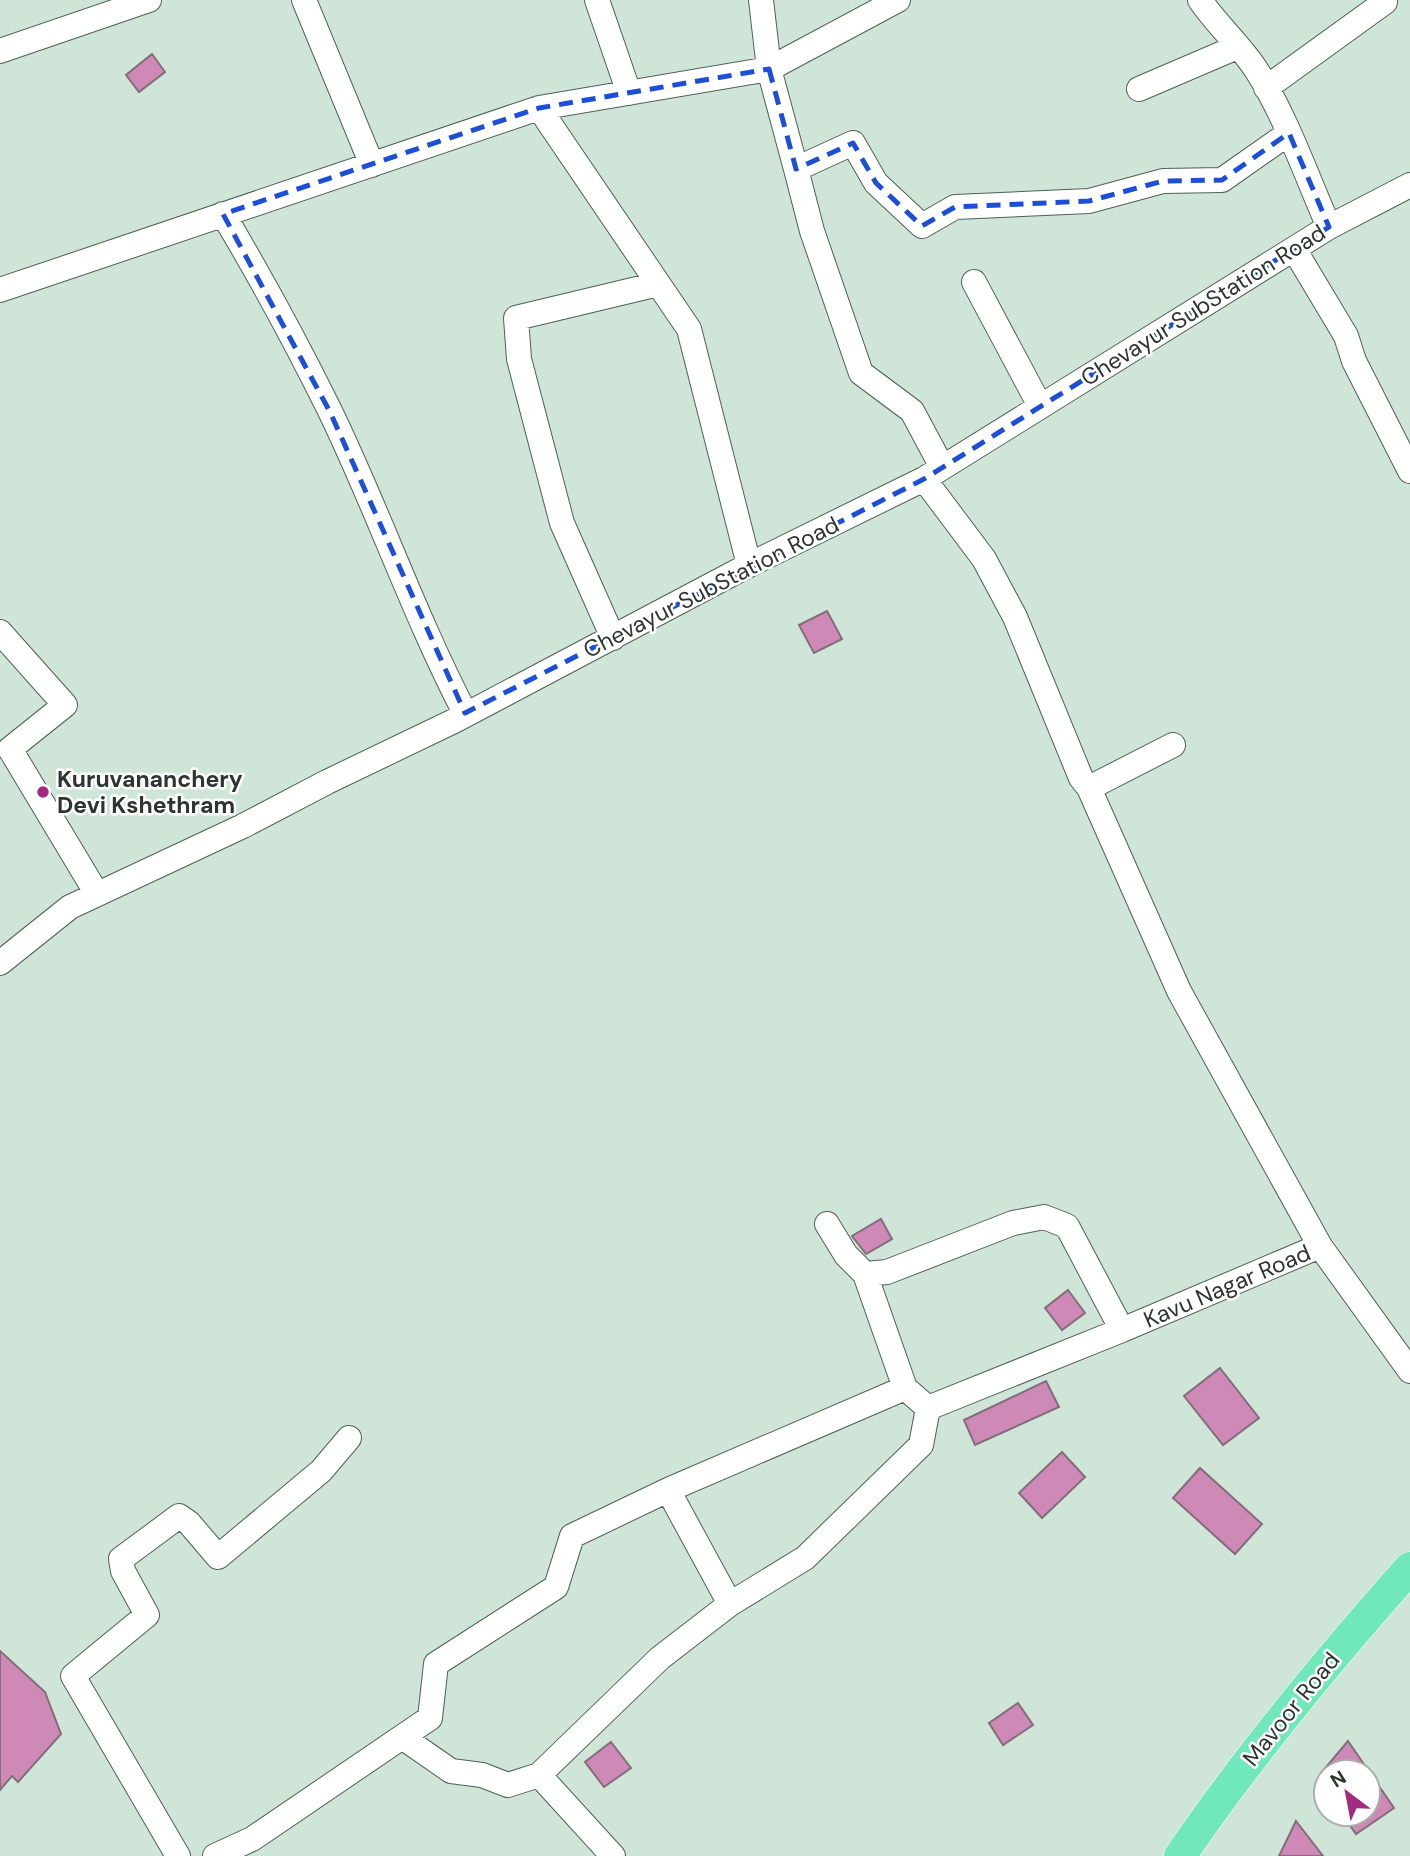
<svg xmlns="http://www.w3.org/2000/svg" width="1410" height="1856" viewBox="0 0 1410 1856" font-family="'DM Sans',sans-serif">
<rect width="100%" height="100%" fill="#cee5d7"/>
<path fill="#cf89b7" stroke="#826e7a" stroke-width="2" d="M152 54 165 72 139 92 126 75Z
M827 611 842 639 814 653 799 625Z
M881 1219 892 1239 866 1254 852 1236Z
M1068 1290 1085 1313 1062 1330 1045 1308Z
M1220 1368 1259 1418 1223 1445 1184 1396Z
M1046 1381 1059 1407 975 1445 964 1420Z
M1062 1452 1085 1477 1042 1518 1019 1493Z
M1200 1468 1262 1524 1235 1554 1173 1498Z
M0 1651 45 1692 61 1734 18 1782 12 1776 0 1790Z
M1018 1703 1033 1725 1003 1745 989 1723Z
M1348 1741 1394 1808 1356 1834 1342 1814H1368V1772H1322Z
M611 1742 631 1768 604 1787 585 1762Z
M1296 1821 1323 1856H1279Z"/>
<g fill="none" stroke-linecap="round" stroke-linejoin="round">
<defs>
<path id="minor" d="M304 0 372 165
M597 0 629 93
M761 0 769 69 796 169 812 231 861 373 912 411 942 467
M1200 0C1217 25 1241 46 1257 71 1287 119 1306 175 1329 227
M0 51 149 0
M1266 88 1385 2
M1139 89 1237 47
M539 108 689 329 749 565
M796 169 853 143 876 183 922 226 955 207 1089 201 1163 181 1222 180 1289 133
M223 214C261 278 297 344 330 411 378 510 414 615 465 713
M1294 249 1346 336 1354 361 1410 471
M974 282 1040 406
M0 290 539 108 769 69 898 0
M924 479 984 559 1015 617 1081 778 1089 788 1179 991 1320 1246
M0 632 65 705 10 749 97 894
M613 638 562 523 519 359 516 318 658 284
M1089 788 1173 745
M0 963 70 907 243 826 327 782 456 720 749 565 924 479 1329 227 1410 185
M827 1224 846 1255 865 1274 887 1272 1013 1223 1044 1217 1067 1226 1122 1330 1320 1246 1410 1371
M865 1274 905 1388 928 1408 1122 1330
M730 1604 805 1558 921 1445 928 1408
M402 1737 451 1771 482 1775 508 1785 539 1775 660 1658 730 1604 668 1490
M539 1775 613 1856
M178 1856 73 1676 147 1615 123 1571 121 1559 179 1516 189 1523 218 1557 321 1471 349 1438
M215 1856 252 1839 430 1718 436 1664 556 1587 572 1536 668 1490 905 1388"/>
<path id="major" d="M1180 1856C1250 1754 1328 1660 1410 1568"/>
</defs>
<use href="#minor" stroke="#4d6155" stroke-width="26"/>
<use href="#major" stroke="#fff" stroke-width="33"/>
<use href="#minor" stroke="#fff" stroke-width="24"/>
<use href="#major" stroke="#71e8bc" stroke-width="32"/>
</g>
<path fill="none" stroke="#1d4ed8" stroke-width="5" stroke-dasharray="14 9" stroke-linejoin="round" d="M769 69 796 169 853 143 876 183 922 226 955 207 1089 201 1163 181 1222 180 1289 133 1329 227 924 479 465 713 330 412 223 214 539 108Z"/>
<circle fill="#a12a82" stroke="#fff" stroke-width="2.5" cx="43" cy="792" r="7"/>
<g text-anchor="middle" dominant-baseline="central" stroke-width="5" stroke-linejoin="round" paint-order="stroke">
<g font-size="23" fill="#2c3530" stroke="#fff">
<text transform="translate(1203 305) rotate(-32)">Chevayur SubStation Road</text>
<text transform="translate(711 587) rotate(-27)">Chevayur SubStation Road</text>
<text transform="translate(1227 1286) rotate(-23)">Kavu Nagar Road</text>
<text transform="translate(1291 1709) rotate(-51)">Mavoor Road</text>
</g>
<g font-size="23" font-weight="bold" fill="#2c3530" stroke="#fff" text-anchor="start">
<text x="57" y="779">Kuruvananchery<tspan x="57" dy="26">Devi Kshethram</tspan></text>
</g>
</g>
<g transform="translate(1347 1793) rotate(328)"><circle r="33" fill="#ffffff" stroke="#abaeac" stroke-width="2"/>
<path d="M0-5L12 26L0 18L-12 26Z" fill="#a12a82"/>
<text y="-10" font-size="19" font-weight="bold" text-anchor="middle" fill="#2c3530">N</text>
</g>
</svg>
